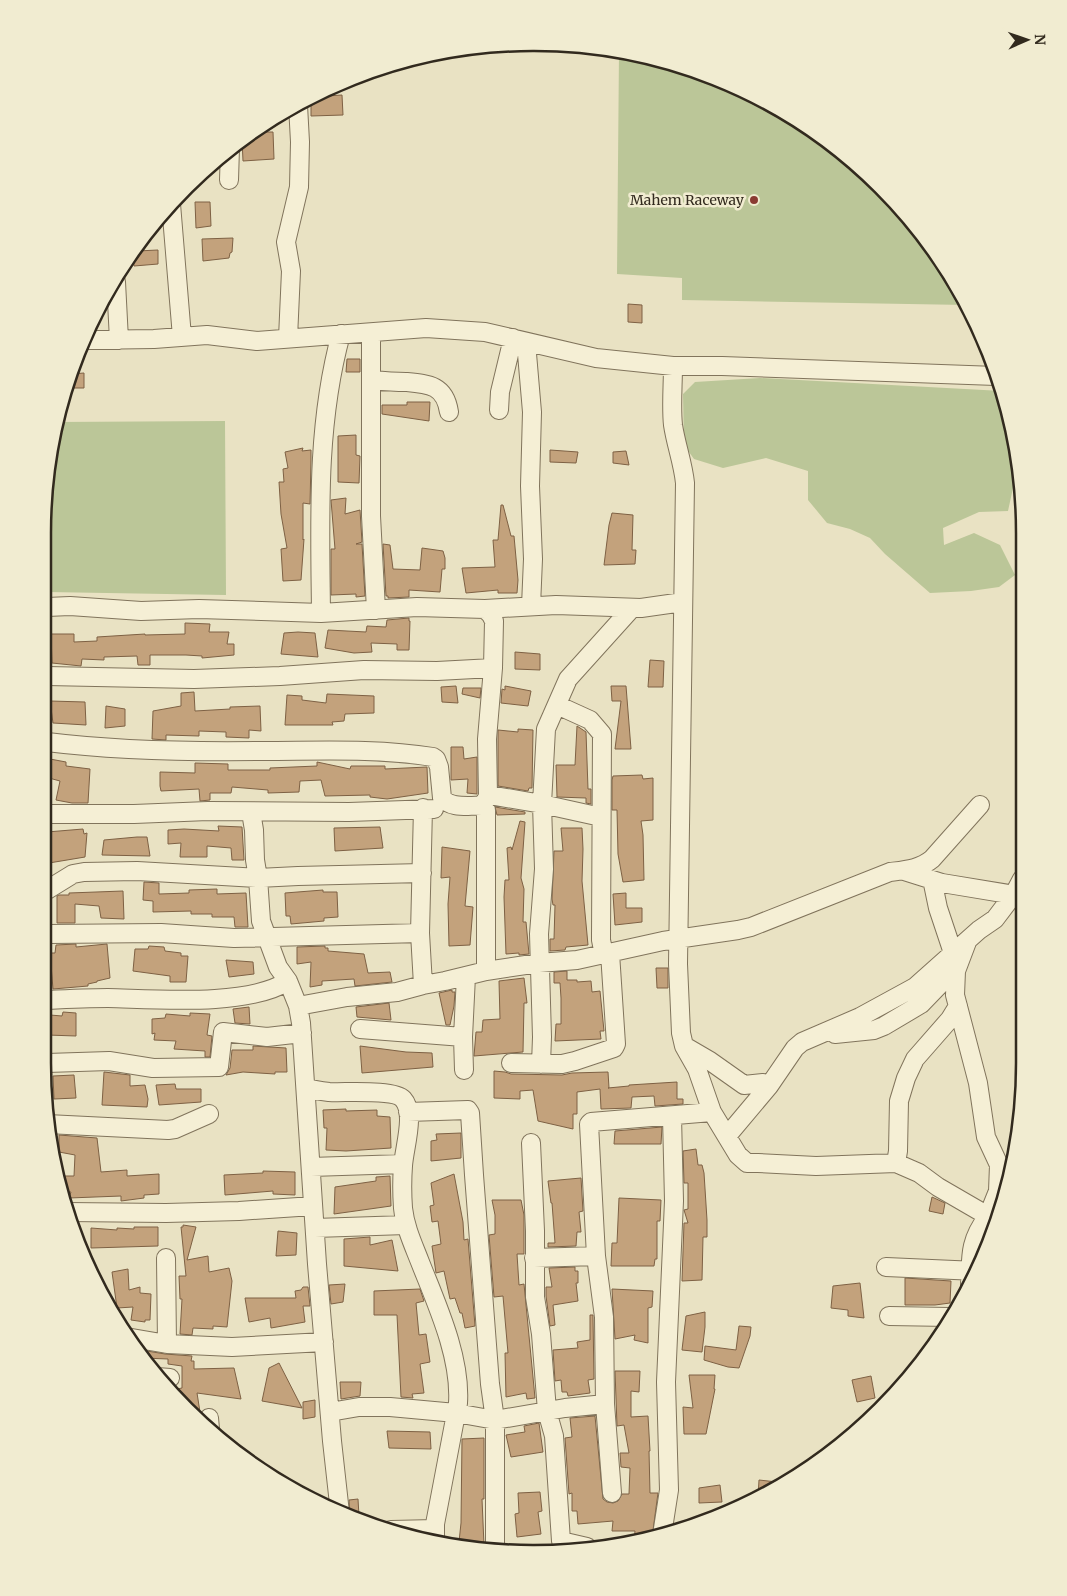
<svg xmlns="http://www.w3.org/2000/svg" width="1067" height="1596" viewBox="0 0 1067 1596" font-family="Merriweather,serif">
<rect width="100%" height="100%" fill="#e9e2c3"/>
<path fill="#bbc698" d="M619 52 692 69 779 108 857 165 923 235 967 305 682 300V278L617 274Z
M760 378 1002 391 1008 407 1021 488H1013L1008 511 979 512 943 528 944 545 974 533 1000 545 1015 575 999 587 971 591 930 593 885 554 870 538 850 529 827 523 808 500V471L766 458 723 468 694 459 684 445 683 394 695 382Z
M225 421 226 595 47 592V469L56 422Z"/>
<path fill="#c3a27c" stroke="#7e6144" d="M342 95 343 115 311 116V97Z
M253 132H273L274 159 243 161 242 139Z
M195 202H210L211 226 196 228Z
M233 238 232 252 230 253 229 258 203 261 202 239Z
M158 250V264L134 266 133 256 137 251Z
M628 304 642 305V323L628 322Z
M347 359H360V372H346Z
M84 373V388H69L71 374Z
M407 402H430L429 421 382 414V405H407Z
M356 435V455L360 456 359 483 338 482V436Z
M303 448 302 451 311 450V461L310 504 303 503V540L304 539 301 580 283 581 281 549 287 548 281 514 279 482H284L283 469 288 468 285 452Z
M550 450 578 452 576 463 550 462Z
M626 451 629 465 613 463V452Z
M346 498 345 514 360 510 362 542 356 544H362L365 596 356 597V594L331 595V549H335L331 500Z
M501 505H503L511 536H514L518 580 517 593H498V590L466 593 462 568 495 567 493 540H498Z
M612 513 633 515 632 550H636L635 564 604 565 609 525Z
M383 544 390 545 393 569 420 570 422 548 443 551 445 558V569H442L440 592 409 590V597L388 598V596H386Z
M409 618V621H410L409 650H397V644L371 643 372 652 354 653 325 648 328 630 366 632 367 626 386 627 387 620Z
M185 623 210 624 209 632H229L227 644H234V655L202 658V656L186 655H150V665H138L137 656 104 657V660L82 659 81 666 52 663 51 634H74V642L97 641V637L145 634V635L185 634Z
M298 632 315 633 318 657 281 654 284 633Z
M515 652 540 654V670L515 669Z
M650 660 664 661 663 687H648Z
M456 686 458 703 442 702 441 687Z
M505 686 531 691 528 706 501 703 502 689 505 690Z
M611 686H626L631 749H615L621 701H612Z
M463 688H481L480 698 462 694Z
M194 692 195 711 230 709V707L260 706 261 731 249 730V738L226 737V732L199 731V736L166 735V740L152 739 153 711 181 706V693Z
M327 694 374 696V713L345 714 344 721 332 722 333 725H285L287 695 302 696V700L326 703Z
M50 701 85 702 86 725 53 723Z
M106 706 125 709V726L105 728Z
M577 726 586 732 588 789H591V804L586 803V798L557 797 556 765H575Z
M518 729 533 730 532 788H529L528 791 498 786V730L518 732Z
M451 747H463L464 759 477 757V794L467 793 468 779 451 780Z
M50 759 66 762V766L90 769 88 803H72L56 800 60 781 49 778Z
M317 762 350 769 351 766H385V769L427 767 428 793 387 799 370 797V795L325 796 321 780 300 781 299 792 268 793V790L232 787 231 793H210V800L200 801 199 789 161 791 160 786V772L195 773V763L228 764V770H270V768L317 766Z
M642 775 643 779 653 778V820L641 821 643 835 644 880 623 882 618 854 617 810H612V780L613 776Z
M495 807 525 812V814L497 815Z
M520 821 525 822 521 878 524 889 523 922H526L529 954 519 955V953L506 954 504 897 505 880H509L507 848 511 847 512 850Z
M218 826 242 827 244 860H232L231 848 207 846V857H180L181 843 168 844V830L184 829 219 831Z
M380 827 383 848 335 851 334 828Z
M561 828H582L583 849 582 881 588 945 566 947 565 950 550 951V939H554L555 905H553L552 899 554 851H563Z
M83 829 84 834 87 833 85 857 49 863 47 832Z
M137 837H147L150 856 102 855 104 840Z
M442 847 470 851 465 906 473 907 470 945 449 946 448 904 450 877 441 878Z
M144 882 159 883V894L189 893V890L217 889V894L246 893 248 927H235L234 917H212V914H191V911L153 912V901L143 900Z
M323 890V892H337L338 917 324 918V921L291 924 290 916H286L285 893Z
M123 891 124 919 101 918 99 906 75 904V923H57V896L59 895H69V893Z
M626 893V908H642V922L615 925 613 894Z
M76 944V947L107 944 110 978 97 981V982L88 984V986L53 989 50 953H55L56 945Z
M149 946 164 947 165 951 181 953V956H188L186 982H170V976L133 971 135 949H148Z
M325 946V948H328V951L364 954 368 973 390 972 392 982 355 986 354 979 322 981V985L310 987 311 962 297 964V947Z
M226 960 253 962 254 974 229 977Z
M656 968H668V988H657Z
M567 971V980H577V982L591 981 592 992 600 991 604 1031H600L601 1039 555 1041 556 1024H561V998L560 983H554V972Z
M524 978 527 1003H524L523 1052 474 1056 476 1032H482L483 1020 500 1019 499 981Z
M452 990V992H455L454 1006 450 1025H446L439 993Z
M389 1003 391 1020 357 1017 356 1007Z
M249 1007 250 1024 235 1023 233 1009Z
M63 1012 76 1013V1036L47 1035 50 1015 62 1016Z
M190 1013 210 1014 207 1035 212 1036 210 1057H205V1051L174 1049 176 1041 154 1040 155 1033 152 1034V1019L165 1018 166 1014 190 1016Z
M253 1046 286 1048 287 1072H275V1074L243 1072 226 1075 230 1068 232 1050H253Z
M360 1046 406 1052 432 1053 433 1067 362 1073Z
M494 1071 505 1072 511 1074 562 1075 572 1073 608 1072 609 1088H608L629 1086V1085L677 1082V1099H683V1104L655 1106 654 1096 632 1097 631 1108 601 1109 600 1089 577 1092V1114H573V1129L538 1121 533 1090 520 1091V1099L494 1098Z
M104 1072 130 1075V1086L145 1085 148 1099 147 1107 102 1105Z
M74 1075 76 1098 54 1099 53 1076Z
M175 1084 176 1089H201V1102L159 1105 156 1085Z
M346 1109V1111L377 1110V1116L390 1117 391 1148 346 1151 326 1150 327 1128H324L323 1110Z
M662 1127 661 1144H614L615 1131Z
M461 1133V1158L431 1161V1141L437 1140 436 1134Z
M59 1135 97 1138 101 1172 127 1170V1176L159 1174V1194L144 1195V1198L121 1201V1196L69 1198 71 1192H62L58 1176H74L75 1155 59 1152Z
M696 1149 698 1165H702L704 1173 707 1220V1237H703L702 1280 682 1281 684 1223H688L684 1210 688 1209V1183H684L683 1151Z
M263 1171 295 1172V1195L273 1194V1191L225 1195 224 1175 263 1173Z
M454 1174 463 1222 464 1240 468 1239 475 1326 465 1328 462 1313H460L455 1298 450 1299 444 1271 436 1273 432 1246 441 1244 438 1221 432 1222 430 1206 434 1205 431 1183Z
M390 1176 391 1206 334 1214 335 1187 376 1181V1177Z
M581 1178 583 1211 579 1212 581 1232H577L576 1246 548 1247V1243H555L552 1203H551L548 1181Z
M932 1197 945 1203 943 1214 929 1211Z
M619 1198 661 1200 660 1221H657V1259H655L654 1266H611L612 1243H617Z
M492 1200H521L524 1215V1254H517L519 1285 524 1284 535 1398 527 1399 526 1393 506 1397 505 1353H508L503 1296 494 1297 489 1235 495 1234V1215Z
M183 1225 196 1227 187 1260 208 1256 209 1272 229 1268 232 1281 227 1327 213 1326V1329L193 1328 192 1335 180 1334 182 1299H180L179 1276H186L181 1227H183Z
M134 1227H158V1246L91 1248V1228L117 1230V1228L134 1229Z
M278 1231 297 1233 296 1255 276 1256Z
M370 1237V1245L392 1240 398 1271 344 1266V1239Z
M575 1267V1271H578V1283H576L578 1301 553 1305 555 1325 550 1326 546 1296V1287H552L549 1268Z
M128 1269 129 1290 140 1287V1293L151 1294 150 1320H145V1322L131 1320 133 1307 117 1308 112 1272Z
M905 1278 951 1281 950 1303 935 1305H905Z
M860 1283 864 1318 848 1316V1310L831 1308 833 1286Z
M345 1284 343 1302 331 1304 329 1285Z
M303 1287H308L310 1306H303L305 1322 271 1328 270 1318 249 1322 245 1298H296L295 1291 301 1290Z
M420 1289 424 1301 416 1303 419 1335 426 1334 430 1362 420 1364 424 1393 412 1394 413 1398 401 1397 397 1315H374V1291Z
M612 1289 653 1291 652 1307 648 1308V1343L634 1340 635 1335 615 1339Z
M705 1312V1327L702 1352 682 1350 686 1316Z
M590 1315H593V1318L594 1379 588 1380 590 1393 568 1396 567 1392H562L561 1380 555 1381 553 1350 578 1348 577 1342 590 1340Z
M739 1326 751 1327 750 1336 739 1368 728 1367 704 1360 705 1346 736 1350Z
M141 1350 165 1354 192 1356 191 1361H194V1369L234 1368 241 1399 197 1393 200 1412 198 1418 177 1398V1389L182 1388V1366L168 1364V1359L143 1358 141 1356Z
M279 1363 302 1408 262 1401 269 1368Z
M615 1371H640L639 1392 631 1391V1417L648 1416 650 1451H649L650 1493H658L652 1538 634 1543 635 1531H612L613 1521 578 1524 577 1511H572V1493L569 1494 565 1438 572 1437 570 1418 595 1416 603 1499 607 1502 613 1503 618 1501 622 1494H629L630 1468 621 1467 620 1453H629L624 1425 617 1426Z
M689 1375H715L714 1389H715L706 1434H684L683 1407 693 1408Z
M871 1376 875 1398 857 1402 852 1380Z
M340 1382H361L360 1396 341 1399Z
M315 1400V1417L303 1419V1402Z
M539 1423 543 1452 511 1457 506 1435 525 1432 524 1426Z
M387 1431 430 1432 431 1449 389 1448Z
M484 1438V1499H482L484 1545 459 1542 461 1523 462 1439Z
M759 1480 786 1483 758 1497Z
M720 1485 722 1502 699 1503V1488Z
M540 1492 542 1511 538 1512 541 1534 517 1537 515 1514 519 1513 518 1493Z
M358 1499 359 1516H350L349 1500Z"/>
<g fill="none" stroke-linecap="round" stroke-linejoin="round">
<defs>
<path id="street" d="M229 180 230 148
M171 204 182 337
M116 282 119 340
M371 333V516L376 610
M288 338 291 271 286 242 299 187 300 142 298 105
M84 340 154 339 207 335 257 341 426 328 485 332 596 358 673 366H722L996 376
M526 342 532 412 530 486 533 559 531 606
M673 366C673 385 671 406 673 425 676 445 683 463 685 483L678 964 681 1033 684 1046 697 1069 712 1112 738 1155 747 1163H758L816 1166 896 1163 919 1173 938 1187 988 1216 998 1191 999 1165 1008 1179
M371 380C382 381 394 382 406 382 429 384 445 385 449 412
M499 410 500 392 513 338
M47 607 70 606 141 611 199 609 321 613 417 607 485 609 556 605 641 608 683 602
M485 609 491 615 494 621 493 668 487 739 488 796
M321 613C320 520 316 425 341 334
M47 676 194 679 280 676 364 670 437 671 493 668
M557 705 590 720 602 734 601 940 604 955
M47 742C119 751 190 752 263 751 319 751 377 748 433 757L436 759 439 767 442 798C451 809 469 805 482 806L486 810V971
M482 806 489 795 542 804 601 817
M251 812 254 830 255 860 258 878 261 921 278 967 288 981 298 1006 301 1023 317 1264 332 1441 340 1513
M47 814H134L208 811 349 812 434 809
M904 871 942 883 1021 896
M934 881 933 884 938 908 953 953
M47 890 73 874 84 872 137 871 258 878 298 876 422 873
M420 933 423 985
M47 934 161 933 234 938 420 933 423 808
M967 942 956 971 955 995 978 1083 986 1137 999 1165
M47 1000C67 999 87 998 108 998 155 999 248 1007 288 981
M298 1006 347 997 397 992 423 985 445 981 486 971 539 963 577 960 663 941 738 930 751 927 890 872C906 870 920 869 932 859L980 805
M360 1029 463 1037 466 976
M835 1034 874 1030 884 1026 921 1004 949 975 956 971
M463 1037 464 1070
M686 1047 710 1061 744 1085 763 1083 769 1086
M47 1063 109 1061 153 1068 219 1067 223 1032 267 1037 302 1033
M511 1063 562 1064 575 1061 614 1048 616 1044 610 953
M541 1064 542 1037 539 934 544 869 542 804 546 729 568 679 632 608
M306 1088C314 1090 321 1091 329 1092 343 1093 394 1089 403 1099 416 1113 404 1148 403 1166 402 1179 402 1194 403 1208 405 1227 413 1244 420 1262 437 1305 461 1357 458 1403L435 1524V1543
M408 1112 468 1110 470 1113 474 1175 490 1384 495 1420V1552
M47 1124 168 1130 175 1129 209 1114
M727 1136 769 1086 795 1048 802 1042 860 1017 915 987 979 930 995 919 1014 894 1022 879
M531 1143 535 1231V1297L541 1334 547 1411 554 1436 561 1541 587 1547
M896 1163 898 1151 899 1101 906 1078 915 1059 950 1019 958 1006
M311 1167 403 1164
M67 1212 166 1213 239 1211 313 1206
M315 1228 406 1225
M166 1258 167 1344
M534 1258 596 1256
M886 1267 977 1271
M970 1286C971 1256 969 1241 988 1216
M889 1316 949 1317
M126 1337 167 1344 232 1347 324 1342
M157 1377 170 1378
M330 1412 359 1407H390L456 1413 495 1420 565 1408 605 1404
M209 1418 210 1429
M612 1493 605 1404 604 1317 596 1256 589 1124 591 1122 712 1112
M391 1530 435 1529
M662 1535 669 1490 666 1382 674 1201 672 1116"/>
</defs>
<use href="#street" stroke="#81745c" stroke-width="20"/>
<use href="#street" stroke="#f5efd5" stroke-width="18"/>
</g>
<circle fill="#8a3b32" stroke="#f1ecd1" stroke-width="2" cx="754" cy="200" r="5"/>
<g text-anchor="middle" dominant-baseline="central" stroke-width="5" stroke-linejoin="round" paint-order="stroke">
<g font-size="14" fill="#322a1e" stroke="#f1ecd1" text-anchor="end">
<text x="744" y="200">Mahem Raceway</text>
</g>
</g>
<path d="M0 0H1067V1596H0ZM533 51H534A482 482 0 0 1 1016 533V1063A482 482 0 0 1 534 1545H533A482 482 0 0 1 51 1063V533A482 482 0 0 1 533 51Z" fill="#f1ecd1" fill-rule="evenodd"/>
<path fill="none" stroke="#322a1e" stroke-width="2.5" d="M533 51H534A482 482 0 0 1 1016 533V1063A482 482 0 0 1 534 1545H533A482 482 0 0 1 51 1063V533A482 482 0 0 1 533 51Z"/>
<g transform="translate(1027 40) rotate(88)" stroke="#f1ecd1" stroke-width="4" paint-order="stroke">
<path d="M0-4L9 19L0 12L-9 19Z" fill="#322a1e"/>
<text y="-8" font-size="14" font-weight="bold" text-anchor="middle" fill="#322a1e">N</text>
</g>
</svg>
